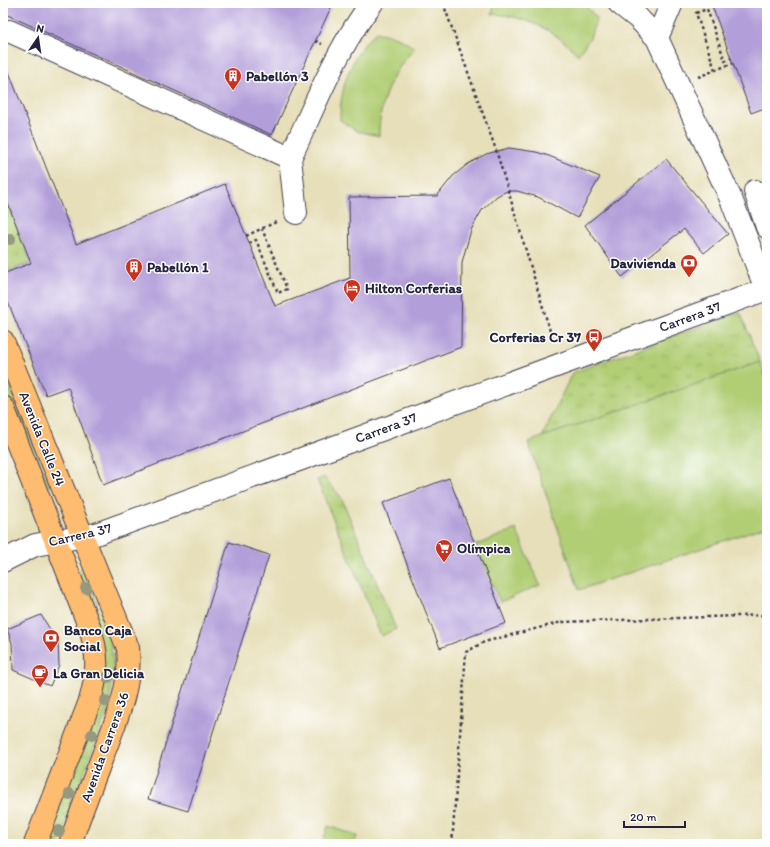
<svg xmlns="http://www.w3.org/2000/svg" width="770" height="847" viewBox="0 0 770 847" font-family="Itim,sans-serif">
<defs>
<pattern id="grass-tufts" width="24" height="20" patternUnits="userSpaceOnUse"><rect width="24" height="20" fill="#b1ce74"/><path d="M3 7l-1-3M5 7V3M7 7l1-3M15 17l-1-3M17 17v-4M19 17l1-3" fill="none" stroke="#98b165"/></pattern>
</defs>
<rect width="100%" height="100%" fill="#fff"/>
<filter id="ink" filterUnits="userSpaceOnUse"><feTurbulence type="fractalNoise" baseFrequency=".025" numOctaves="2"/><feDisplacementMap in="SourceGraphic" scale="8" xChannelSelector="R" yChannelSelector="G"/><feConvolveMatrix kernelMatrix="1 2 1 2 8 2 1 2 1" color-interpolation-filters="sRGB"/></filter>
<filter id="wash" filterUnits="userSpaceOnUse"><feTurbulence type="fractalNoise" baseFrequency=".012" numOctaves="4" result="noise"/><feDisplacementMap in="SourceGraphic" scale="16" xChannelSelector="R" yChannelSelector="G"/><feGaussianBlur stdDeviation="0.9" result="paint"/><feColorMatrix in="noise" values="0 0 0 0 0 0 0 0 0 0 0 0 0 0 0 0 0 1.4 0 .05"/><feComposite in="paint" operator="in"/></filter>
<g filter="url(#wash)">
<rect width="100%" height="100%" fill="#e7dfb9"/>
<path fill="url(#grass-tufts)" stroke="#6a7858" d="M3 191 31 263 9 271 3 256Z
M740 312 760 362 542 437 572 373Z
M3 368 50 487 44 491 3 395Z
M324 477 341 497 396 629 381 636 317 480Z
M84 570C96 601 113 634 113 668 113 682 110 695 108 708L58 844H46L95 711 77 574Z"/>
<path fill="#b1ce74" stroke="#6a7858" d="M494 3H583L597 18 590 38 578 55C555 30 526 16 492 14Z
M376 32 397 37 415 48C391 73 379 101 379 136L357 131 340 120C340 86 351 55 376 32Z
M760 362 767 381V526L579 590 528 442Z
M516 529 540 585 500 602 476 545Z
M328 826 357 836 354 844H322Z"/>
<g id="blocks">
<path fill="#b29ed9" d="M3 3H333L272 135 3 13Z
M711 3H767V107L751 113Z
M3 57 76 244 225 184 275 306 350 278 349 197 437 196 453 176 468 164 486 154 509 148 536 152 549 156 600 177 577 218 538 197 517 191H507L497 196 482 210 471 230 462 262 461 347 103 485 68 387 46 395 3 290V274L31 263 3 191Z
M666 159 728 234 704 253 684 229 622 277 585 225Z
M449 478 506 623 440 648 383 503Z
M229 542 269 555 188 811 148 799Z
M41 615 58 642 59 665 50 686 13 670 12 643 7 629Z"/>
</g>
</g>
<g filter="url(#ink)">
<use href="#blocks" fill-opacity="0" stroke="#403e4e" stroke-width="1"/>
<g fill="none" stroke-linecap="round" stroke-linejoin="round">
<defs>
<path id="minor" d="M619 3 638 18 657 38 672 3
M9 31 290 158C315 106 336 49 372 3
M657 38 731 199 766 289
M290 158 296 213
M755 191 767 227
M3 561 35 545 96 534 767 289"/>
<path id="major" d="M3 341 128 648C132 685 116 720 103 755 92 784 80 814 70 844
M3 407 89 626C99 655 98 673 90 701L35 844"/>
</defs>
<use href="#minor" stroke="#403e4e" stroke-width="24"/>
<use href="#major" stroke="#403e4e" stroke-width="24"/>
<path stroke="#403e4e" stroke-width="2.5" stroke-dasharray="3 3" stroke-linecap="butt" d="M443 3 496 150 553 341
M315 41 322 44
M715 70 696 13 707 9 725 61 731 58
M698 77 733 63
M246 236 278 221
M249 243 256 240 278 293 287 289 262 229
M452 844 466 652 484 642 562 622 767 615"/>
<use href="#minor" stroke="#fff" stroke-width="22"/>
<use href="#major" stroke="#febc70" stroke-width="22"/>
</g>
<g fill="#96987f">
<circle cx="10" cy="239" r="6"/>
<circle cx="86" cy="588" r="6"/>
<circle cx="108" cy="677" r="6"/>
<circle cx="105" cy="701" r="6"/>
<circle cx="92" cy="735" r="6"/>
<circle cx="70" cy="794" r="6"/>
<circle cx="59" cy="831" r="6"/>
</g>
</g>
<defs>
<symbol id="building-pin" viewBox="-11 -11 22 30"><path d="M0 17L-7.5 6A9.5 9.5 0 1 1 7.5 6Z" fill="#c8321e" stroke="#fff"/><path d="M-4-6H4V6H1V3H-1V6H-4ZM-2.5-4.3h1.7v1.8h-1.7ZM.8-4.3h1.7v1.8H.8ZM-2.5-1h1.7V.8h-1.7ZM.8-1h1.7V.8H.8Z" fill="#fff"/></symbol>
<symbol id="bank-pin" viewBox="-11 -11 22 30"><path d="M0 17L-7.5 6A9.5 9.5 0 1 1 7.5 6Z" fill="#c8321e" stroke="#fff"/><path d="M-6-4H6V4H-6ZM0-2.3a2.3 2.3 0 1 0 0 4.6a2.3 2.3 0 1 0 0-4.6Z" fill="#fff"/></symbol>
<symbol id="hotel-pin" viewBox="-11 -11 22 30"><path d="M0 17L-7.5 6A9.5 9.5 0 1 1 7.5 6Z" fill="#c8321e" stroke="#fff"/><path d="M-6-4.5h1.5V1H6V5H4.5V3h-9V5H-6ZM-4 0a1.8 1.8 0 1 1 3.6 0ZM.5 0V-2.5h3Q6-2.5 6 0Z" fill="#fff"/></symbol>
<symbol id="bus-pin" viewBox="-11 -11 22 30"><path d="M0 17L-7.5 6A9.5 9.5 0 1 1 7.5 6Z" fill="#c8321e" stroke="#fff"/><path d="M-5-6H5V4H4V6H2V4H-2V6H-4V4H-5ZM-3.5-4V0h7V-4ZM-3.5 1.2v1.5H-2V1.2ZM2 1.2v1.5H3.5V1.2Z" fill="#fff"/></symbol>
<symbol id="supermarket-pin" viewBox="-11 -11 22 30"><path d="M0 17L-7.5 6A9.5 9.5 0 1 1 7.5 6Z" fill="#c8321e" stroke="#fff"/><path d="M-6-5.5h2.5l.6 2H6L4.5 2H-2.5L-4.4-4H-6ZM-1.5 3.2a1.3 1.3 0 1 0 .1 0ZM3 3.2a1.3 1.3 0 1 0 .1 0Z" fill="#fff"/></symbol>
<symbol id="cafe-pin" viewBox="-11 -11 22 30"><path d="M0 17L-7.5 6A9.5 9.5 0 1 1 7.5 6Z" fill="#c8321e" stroke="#fff"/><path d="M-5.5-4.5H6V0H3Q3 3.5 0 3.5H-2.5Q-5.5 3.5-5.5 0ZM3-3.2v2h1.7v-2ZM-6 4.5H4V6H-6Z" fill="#fff"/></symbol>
</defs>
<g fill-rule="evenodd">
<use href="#building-pin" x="223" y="66" width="20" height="27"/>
<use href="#bank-pin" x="679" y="253" width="20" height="27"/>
<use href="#building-pin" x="124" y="257" width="20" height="27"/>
<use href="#hotel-pin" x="342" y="278" width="20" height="27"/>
<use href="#bus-pin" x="584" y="327" width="20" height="27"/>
<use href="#supermarket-pin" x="434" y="538" width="20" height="27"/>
<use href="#bank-pin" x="41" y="628" width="20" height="27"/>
<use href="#cafe-pin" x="30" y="663" width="20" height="27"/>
</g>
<g text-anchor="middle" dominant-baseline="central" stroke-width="3" stroke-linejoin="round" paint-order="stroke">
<g font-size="14" font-weight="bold" fill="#22223b" stroke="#fff" text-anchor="start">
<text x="246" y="76">Pabellón 3</text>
<text x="676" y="263" text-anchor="end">Davivienda</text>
<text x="147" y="267">Pabellón 1</text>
<text x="365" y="288">Hilton Corferias</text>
<text x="581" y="337" text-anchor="end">Corferias Cr 37</text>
<text x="457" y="548">Olímpica</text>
<text x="64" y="630">Banco Caja<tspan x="64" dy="16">Social</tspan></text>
<text x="53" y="673">La Gran Delicia</text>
</g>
<g font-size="14" fill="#22223b" stroke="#fff">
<text transform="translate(690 317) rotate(-20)">Carrera 37</text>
<text transform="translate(386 428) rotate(-20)">Carrera 37</text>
<text transform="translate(42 439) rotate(68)">Avenida Calle 24</text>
<text transform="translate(80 535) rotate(-13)">Carrera 37</text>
<text transform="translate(105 747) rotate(-70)">Avenida Carrera 36</text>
</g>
</g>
<rect width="770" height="847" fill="none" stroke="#fff" stroke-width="16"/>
<g transform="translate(38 38) rotate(13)" stroke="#ffffff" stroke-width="3" paint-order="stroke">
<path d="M0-3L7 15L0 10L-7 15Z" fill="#22223b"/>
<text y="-6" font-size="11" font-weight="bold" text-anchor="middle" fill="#22223b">N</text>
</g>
<path d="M624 821v6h61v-6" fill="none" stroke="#22223b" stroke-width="2"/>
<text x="630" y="821" font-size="12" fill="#22223b" stroke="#ffffff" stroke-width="3" paint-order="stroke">20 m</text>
</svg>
